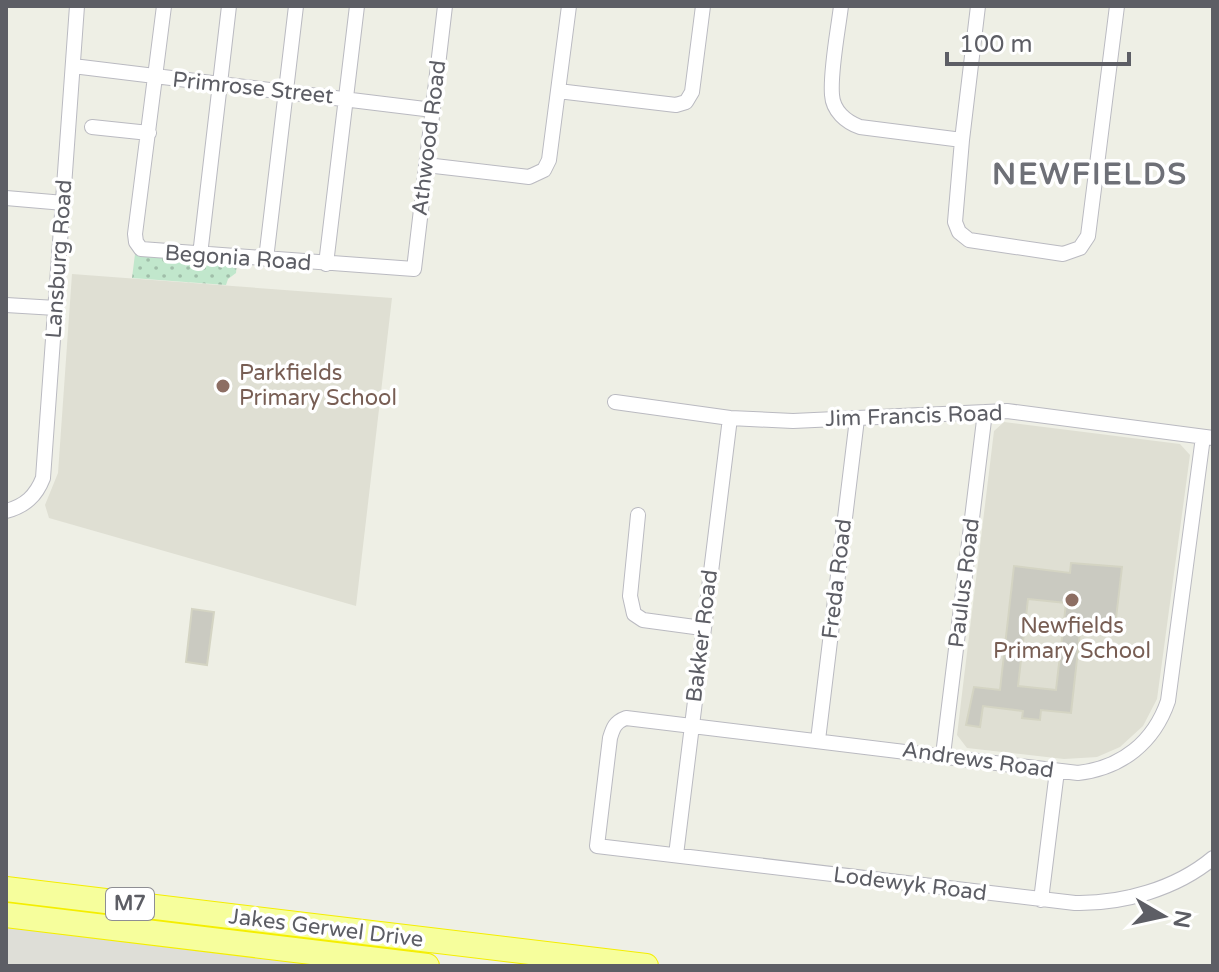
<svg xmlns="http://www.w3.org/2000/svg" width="1219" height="972" viewBox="0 0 1219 972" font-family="'Varela Round',sans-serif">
<defs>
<pattern id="park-dots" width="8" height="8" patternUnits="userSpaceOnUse" patternTransform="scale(2)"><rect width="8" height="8" fill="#c1e7cc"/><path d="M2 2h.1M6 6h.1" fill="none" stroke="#a0bea9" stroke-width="1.8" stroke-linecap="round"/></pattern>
</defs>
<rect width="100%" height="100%" fill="#eeefe5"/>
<path fill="#deded7" d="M6 921 352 966H6Z"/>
<path fill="#dfdfd3" d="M72 274 392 298 356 606 49 518 45 505 58 473Z
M1004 422 1180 444 1190 455 1157 699 1143 726 1120 747 1097 757 1064 759 967 748 957 735 994 431Z"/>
<path fill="url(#park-dots)" d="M135 254 237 262 236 273 228 279 226 285 132 278Z"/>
<path fill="#cacac1" stroke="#d4d4c3" stroke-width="2" fill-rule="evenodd" d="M1071 563 1122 567 1115 627 1081 623 1071 713 1041 710 1040 720 1022 718 1023 711 983 706 980 727 966 725 974 687 1000 690 1014 566 1070 573ZM1028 599 1066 603 1056 690 1018 686Z
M192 609 214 612 207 665 186 662Z"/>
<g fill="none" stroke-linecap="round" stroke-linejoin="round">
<defs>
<path id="minor" d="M164 6 135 234 136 242 141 249 414 269 445 6
M841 6C838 31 830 71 832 95 833 111 846 122 860 127L962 140
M978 6 962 140 955 222 959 232 969 240 1063 254 1080 248 1088 236 1117 6
M73 66 433 110
M558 91 676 105 686 102 692 92 703 6
M92 127 149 133
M426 165 529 177 544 170 549 160 569 6
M6 198 64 203
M200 255 229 6
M266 259 296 6
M326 264 357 6
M6 305 56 308
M615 402 730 418 793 421 1007 411 1213 438
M1203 437 1168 701C1154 742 1122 768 1078 773L626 718C615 722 613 728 610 738L597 846 1075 903C1122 904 1176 889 1213 858
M6 511C25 506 36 496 43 478L77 6
M638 515 630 596 634 614 643 620 702 628
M818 740 857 419
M943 755 985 412
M676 855 730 418
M1041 900 1057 771"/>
<path id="trunk" d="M6 889 646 966
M6 915 427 966"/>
</defs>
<use href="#minor" stroke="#babac1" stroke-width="16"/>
<use href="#trunk" stroke="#f4ee00" stroke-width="26"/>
<use href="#minor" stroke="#fff" stroke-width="14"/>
<use href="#trunk" stroke="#f6fe9c" stroke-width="24"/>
</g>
<g fill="#8d6e63" stroke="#fff" stroke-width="3">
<circle cx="223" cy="386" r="8"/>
<circle cx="1072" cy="600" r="8"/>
</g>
<g text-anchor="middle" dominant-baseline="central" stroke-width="7" stroke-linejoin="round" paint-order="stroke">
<rect fill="#fff" stroke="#8e8e93" stroke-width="2" x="106" y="888" width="48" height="32" rx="6"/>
<g font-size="20" font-weight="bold" fill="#5d5e65">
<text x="130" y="904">M7</text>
</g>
<g font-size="22" fill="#5d5e65" stroke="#fff">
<text transform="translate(253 88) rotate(6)">Primrose Street</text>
<text transform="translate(429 138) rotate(-83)">Athwood Road</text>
<text transform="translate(238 258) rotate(4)">Begonia Road</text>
<text transform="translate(59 259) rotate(-86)">Lansburg Road</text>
<text transform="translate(914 416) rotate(-2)">Jim Francis Road</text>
<text transform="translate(837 579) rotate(-83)">Freda Road</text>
<text transform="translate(964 583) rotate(-83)">Paulus Road</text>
<text transform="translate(702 636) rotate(-83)">Bakker Road</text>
<text transform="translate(978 760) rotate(8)">Andrews Road</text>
<text transform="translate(910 884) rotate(7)">Lodewyk Road</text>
<text transform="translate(326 928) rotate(7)">Jakes Gerwel Drive</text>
</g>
<g font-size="22" fill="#785e54" stroke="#fff" text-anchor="start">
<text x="239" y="373">Parkfields<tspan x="239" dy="25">Primary School</tspan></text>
<text x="1072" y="626" text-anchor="middle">Newfields<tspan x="1072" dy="25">Primary School</tspan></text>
</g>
<g font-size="30" font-weight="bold" letter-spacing="2" fill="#6e7077" stroke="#fff">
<text x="1090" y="174">NEWFIELDS</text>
</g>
</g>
<rect width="1219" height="972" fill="none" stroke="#5d5e65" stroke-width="16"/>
<g transform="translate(1163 916) rotate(99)" stroke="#ffffff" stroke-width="6" paint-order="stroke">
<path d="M0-6L14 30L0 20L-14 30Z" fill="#5d5e65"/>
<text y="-12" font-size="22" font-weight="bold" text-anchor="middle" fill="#5d5e65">N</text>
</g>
<path d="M947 52v12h182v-12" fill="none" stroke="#5d5e65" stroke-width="4"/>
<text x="959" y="52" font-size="24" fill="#5d5e65" stroke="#ffffff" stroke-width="6" paint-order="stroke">100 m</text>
</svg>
